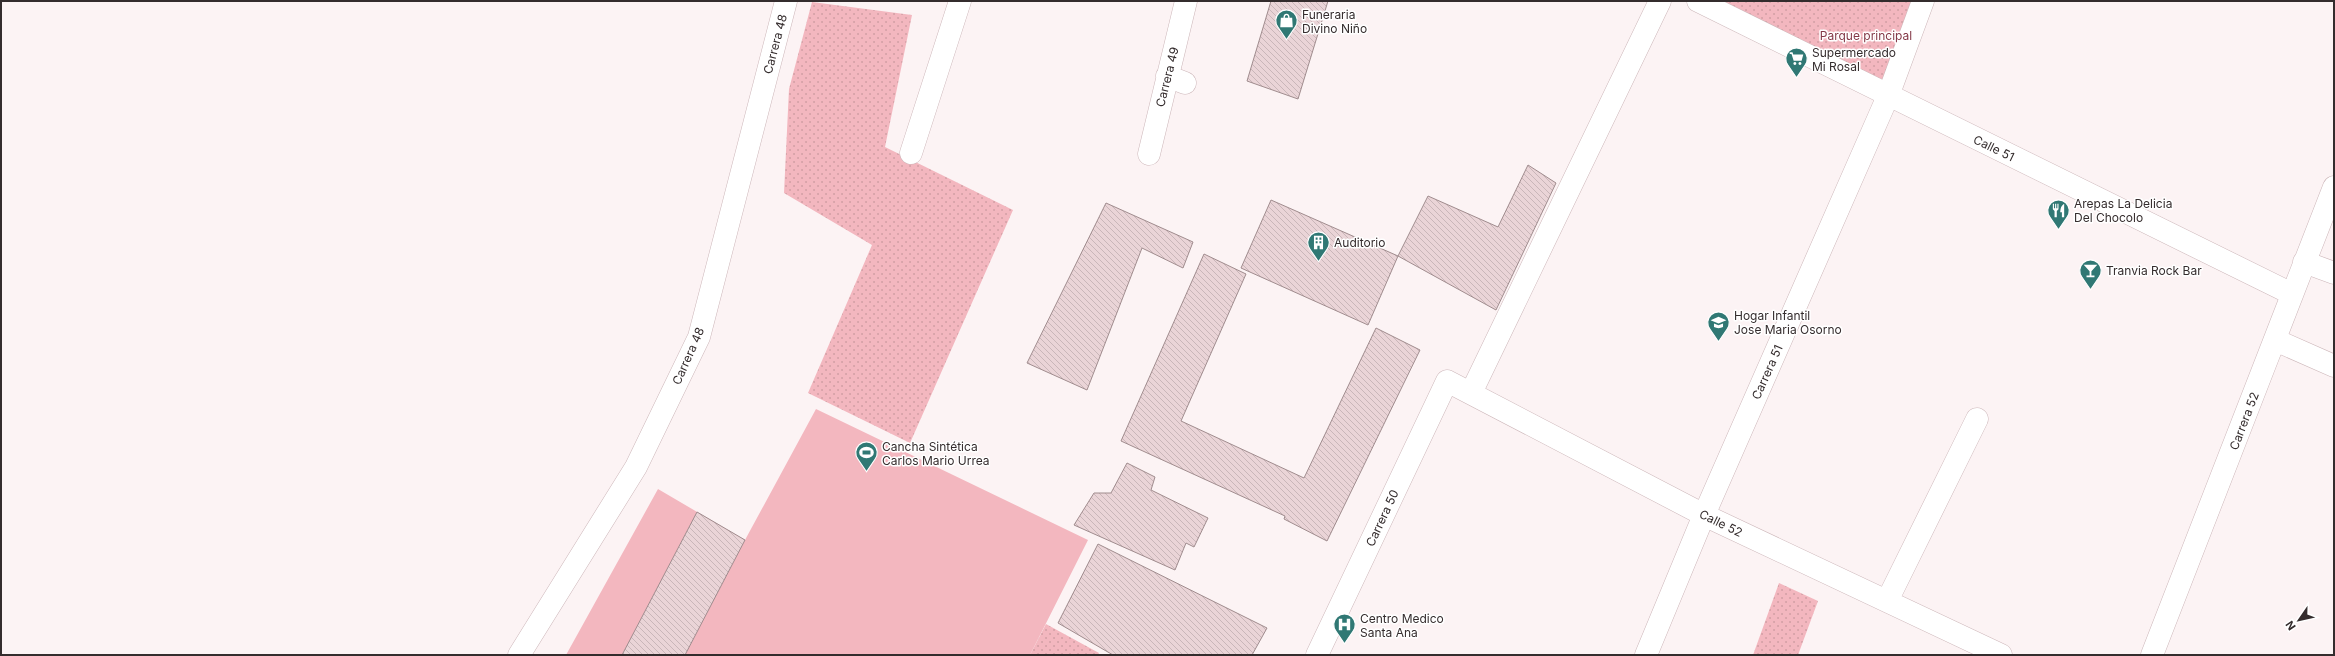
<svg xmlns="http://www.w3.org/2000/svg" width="2335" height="656" viewBox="0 0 2335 656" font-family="Inter,sans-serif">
<defs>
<pattern id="grass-dots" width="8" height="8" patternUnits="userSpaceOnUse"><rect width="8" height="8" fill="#f3b7bf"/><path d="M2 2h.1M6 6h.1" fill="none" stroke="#d19ea4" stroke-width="1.8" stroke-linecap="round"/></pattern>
<pattern id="building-back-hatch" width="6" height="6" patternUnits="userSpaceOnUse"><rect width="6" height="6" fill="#ead4d7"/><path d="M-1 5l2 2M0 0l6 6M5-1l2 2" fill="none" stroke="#c9b6b9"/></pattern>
</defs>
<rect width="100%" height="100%" fill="#fcf3f4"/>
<path fill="url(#grass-dots)" d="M1717 1H1916L1883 80Z
M812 2 912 15 885 147 1013 210 910 443 808 393 872 245 784 193 789 89Z
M1779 583 1818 601 1798 655H1753Z
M1046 624 1099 653 1098 655H1030Z"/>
<path fill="#f3b7bf" d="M816 409 1088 540 1030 655H566L658 489 745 540Z"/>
<path fill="url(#building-back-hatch)" stroke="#a08c8e" d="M1271 1H1328L1298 99 1247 81Z
M1528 165 1556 183 1496 310 1398 256 1428 196 1498 227Z
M1271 200 1398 256 1368 325 1241 268Z
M1106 203 1193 242 1183 268 1142 248 1087 390 1027 363Z
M1204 254 1246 274 1181 421 1304 478 1376 328 1420 350 1327 541 1284 519 1285 516 1121 441Z
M1127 463 1155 477 1151 490 1208 518 1194 547 1186 543 1175 570 1074 525 1094 493H1111Z
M697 512 745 540 685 655H622Z
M1098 544 1267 628 1252 655H1113L1058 623Z"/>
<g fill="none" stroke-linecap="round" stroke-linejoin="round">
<defs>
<path id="minor" d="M1698 1 2292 294
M1167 76 1185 83
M911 153 960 1
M1149 154 1186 1
M2304 262 2334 273
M2275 340 2334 366
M1471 393 1660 1
M1887 601 1977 419
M519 655 636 467 699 337 786 1
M1317 655 1447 381 1704 515 2001 655
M1646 655 1704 515 1888 96 1923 1
M2152 655 2334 187"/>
</defs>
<use href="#minor" stroke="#cdb7ba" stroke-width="23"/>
<use href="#minor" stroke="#fff" stroke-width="22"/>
</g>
<defs>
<symbol id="shop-pin" viewBox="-11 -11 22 30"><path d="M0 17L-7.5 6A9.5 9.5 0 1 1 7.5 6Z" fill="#307874" stroke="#fff"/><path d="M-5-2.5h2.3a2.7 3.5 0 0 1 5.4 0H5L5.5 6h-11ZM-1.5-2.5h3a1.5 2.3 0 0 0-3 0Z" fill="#fff"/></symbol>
<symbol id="supermarket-pin" viewBox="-11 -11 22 30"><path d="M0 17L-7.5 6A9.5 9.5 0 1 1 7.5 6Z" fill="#307874" stroke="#fff"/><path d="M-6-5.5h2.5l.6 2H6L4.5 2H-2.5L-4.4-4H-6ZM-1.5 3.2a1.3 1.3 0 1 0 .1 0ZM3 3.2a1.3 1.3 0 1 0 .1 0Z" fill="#fff"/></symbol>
<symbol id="restaurant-pin" viewBox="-11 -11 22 30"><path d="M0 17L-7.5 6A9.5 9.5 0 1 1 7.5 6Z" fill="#307874" stroke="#fff"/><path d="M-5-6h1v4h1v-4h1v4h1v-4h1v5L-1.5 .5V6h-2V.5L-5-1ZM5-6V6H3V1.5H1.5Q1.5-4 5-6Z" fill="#fff"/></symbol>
<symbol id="building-pin" viewBox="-11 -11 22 30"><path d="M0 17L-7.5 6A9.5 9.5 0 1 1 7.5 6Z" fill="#307874" stroke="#fff"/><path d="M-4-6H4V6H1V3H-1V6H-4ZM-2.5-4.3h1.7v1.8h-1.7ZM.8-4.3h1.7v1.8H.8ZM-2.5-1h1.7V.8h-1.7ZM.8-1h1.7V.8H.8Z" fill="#fff"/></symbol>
<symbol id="bar-pin" viewBox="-11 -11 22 30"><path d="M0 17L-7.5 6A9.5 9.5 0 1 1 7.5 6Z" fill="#307874" stroke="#fff"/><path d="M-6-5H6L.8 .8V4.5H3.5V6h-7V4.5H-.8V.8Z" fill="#fff"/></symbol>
<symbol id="school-pin" viewBox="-11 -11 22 30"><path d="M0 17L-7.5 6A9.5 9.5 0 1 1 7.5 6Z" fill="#307874" stroke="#fff"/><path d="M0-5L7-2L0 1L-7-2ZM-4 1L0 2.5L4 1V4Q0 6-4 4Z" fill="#fff"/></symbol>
<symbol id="stadium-pin" viewBox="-11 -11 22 30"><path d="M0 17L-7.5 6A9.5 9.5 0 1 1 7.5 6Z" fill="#307874" stroke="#fff"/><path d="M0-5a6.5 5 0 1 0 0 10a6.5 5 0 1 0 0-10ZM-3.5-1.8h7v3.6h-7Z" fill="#fff"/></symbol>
<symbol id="hospital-pin" viewBox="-11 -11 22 30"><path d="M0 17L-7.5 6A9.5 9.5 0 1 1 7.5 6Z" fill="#307874" stroke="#fff"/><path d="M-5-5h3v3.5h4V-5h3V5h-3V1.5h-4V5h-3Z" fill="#fff"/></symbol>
</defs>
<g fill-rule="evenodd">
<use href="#shop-pin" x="1274" y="8" width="25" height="34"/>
<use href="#supermarket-pin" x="1784" y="46" width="25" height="34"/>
<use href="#restaurant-pin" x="2046" y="198" width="25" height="34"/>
<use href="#building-pin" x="1306" y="230" width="25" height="34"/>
<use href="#bar-pin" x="2078" y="258" width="25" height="34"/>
<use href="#school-pin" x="1706" y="310" width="25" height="34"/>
<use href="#stadium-pin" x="854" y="440" width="25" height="34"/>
<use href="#hospital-pin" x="1332" y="612" width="25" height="34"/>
</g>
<g text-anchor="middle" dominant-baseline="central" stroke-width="3" stroke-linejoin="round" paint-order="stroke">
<g font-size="12" fill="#342c2d" stroke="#fff" text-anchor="start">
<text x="1302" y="14">Funeraria<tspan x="1302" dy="14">Divino Niño</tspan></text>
<text x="1812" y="52">Supermercado<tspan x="1812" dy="14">Mi Rosal</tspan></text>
<text x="2074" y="203">Arepas La Delicia<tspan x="2074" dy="14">Del Chocolo</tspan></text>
<text x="1334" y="242">Auditorio</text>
<text x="2106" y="270">Tranvia Rock Bar</text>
<text x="1734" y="315">Hogar Infantil<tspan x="1734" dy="14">Jose Maria Osorno</tspan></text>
<text x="882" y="446">Cancha Sintética<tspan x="882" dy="14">Carlos Mario Urrea</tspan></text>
<text x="1360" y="618">Centro Medico<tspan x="1360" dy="14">Santa Ana</tspan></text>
</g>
<g font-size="12" fill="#843948" stroke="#fff">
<text x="1866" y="35">Parque principal</text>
</g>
<g font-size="12" fill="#342c2d" stroke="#fff">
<text transform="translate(775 44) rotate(-75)">Carrera 48</text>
<text transform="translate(1167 77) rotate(-76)">Carrera 49</text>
<text transform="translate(1994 148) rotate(26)">Calle 51</text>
<text transform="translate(688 356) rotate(-66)">Carrera 48</text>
<text transform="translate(1767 372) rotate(-66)">Carrera 51</text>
<text transform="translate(2244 421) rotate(-69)">Carrera 52</text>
<text transform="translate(1382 518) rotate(-65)">Carrera 50</text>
<text transform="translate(1721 523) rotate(26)">Calle 52</text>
</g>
</g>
<rect width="2335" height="656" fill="none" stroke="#342c2d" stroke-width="4"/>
<g transform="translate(2299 620) rotate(236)" stroke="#ffffff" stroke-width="3" paint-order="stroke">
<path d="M0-3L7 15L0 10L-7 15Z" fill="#342c2d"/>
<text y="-6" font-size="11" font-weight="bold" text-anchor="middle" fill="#342c2d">N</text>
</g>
</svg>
